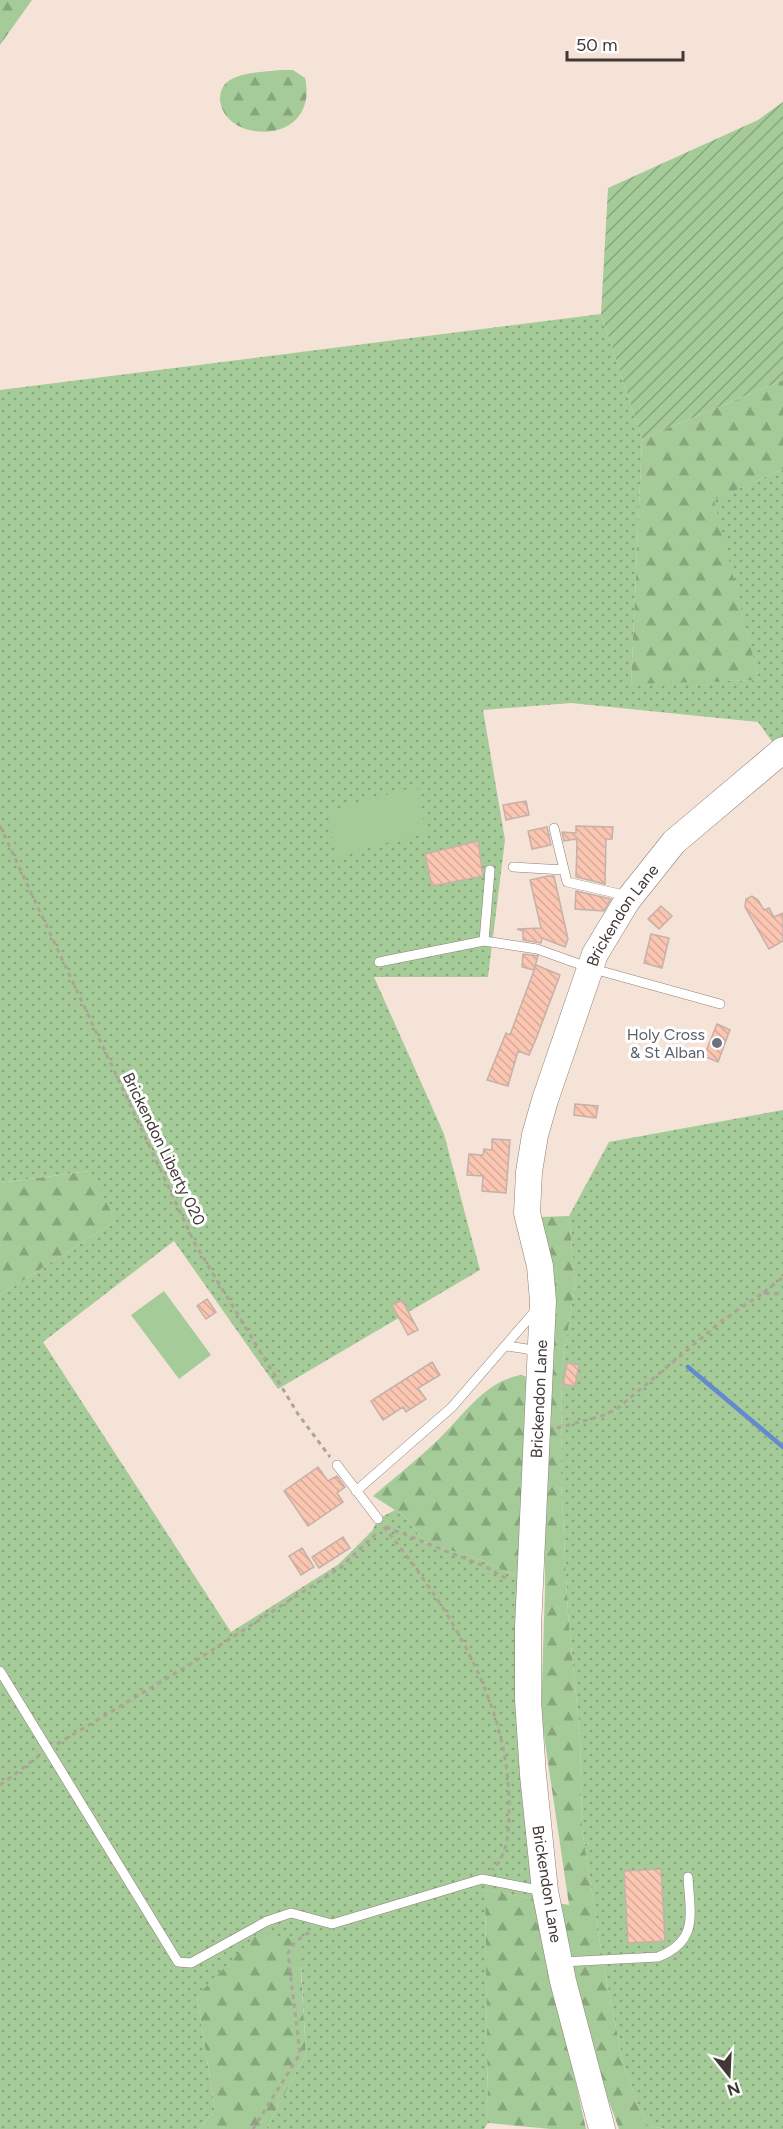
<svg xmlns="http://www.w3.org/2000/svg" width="783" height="2129" viewBox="0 0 783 2129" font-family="Figtree,sans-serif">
<defs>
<pattern id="grass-dots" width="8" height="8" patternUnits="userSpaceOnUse" patternTransform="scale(1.5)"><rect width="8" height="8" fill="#a5cb99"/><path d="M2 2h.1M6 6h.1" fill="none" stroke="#88a67e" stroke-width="1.8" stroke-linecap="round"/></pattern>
<pattern id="forest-firs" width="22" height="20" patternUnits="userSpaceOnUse" patternTransform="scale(1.5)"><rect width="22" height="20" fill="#a5cb99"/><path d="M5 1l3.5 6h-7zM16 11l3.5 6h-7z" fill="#88a67e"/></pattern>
<pattern id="garden-furrows" width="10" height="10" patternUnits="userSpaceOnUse" patternTransform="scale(1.5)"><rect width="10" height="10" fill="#a5cb99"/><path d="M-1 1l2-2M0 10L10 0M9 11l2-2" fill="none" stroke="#88a67e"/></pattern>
<pattern id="building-back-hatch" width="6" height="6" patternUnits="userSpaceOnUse" patternTransform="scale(1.5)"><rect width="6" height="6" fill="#fac5b1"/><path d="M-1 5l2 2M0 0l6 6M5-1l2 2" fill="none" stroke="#d7aa99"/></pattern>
</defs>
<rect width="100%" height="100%" fill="#f5e3d7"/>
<path fill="url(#grass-dots)" d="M601 314 642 439 631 683 759 680 713 500 783 469V741L776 747 758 722 571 703 483 710 505 840 488 977H374L444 1134 480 1270 278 1389 174 1241 43 1342 231 1632 339 1564 372 1531 378 1519 395 1510 406 1517 424 1542 482 1560 521 1578 540 1900 485 1890 488 2123 484 2129H266L306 2054 301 1967 197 1996 215 2110 199 2129H0V1295L116 1221 89 1171 0 1183V390Z
M783 1110V2129H664L648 2125 638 2106 623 2062 604 1968 582 1829 580 1736 568 1614 561 1478 562 1368 575 1285 569 1216 609 1142Z"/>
<path fill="url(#forest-firs)" d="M0 0H32L0 45Z
M280 70H293L305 78C320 145 225 146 220 100 220 92 222 85 230 80 244 72 265 72 280 70Z
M783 380V469L714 500 759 680 631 684 642 439Z
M90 1171 116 1221 0 1295V1183Z
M569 1216 575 1285 562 1368 561 1478 568 1614 580 1736 582 1829 604 1968 623 2062 638 2106 648 2125 664 2129H619L599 2074 558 1903 569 1905 541 1715 545 1589 541 1217Z
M521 1375 527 1377 521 1578 482 1560 424 1542 406 1517 373 1496C395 1477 418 1459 439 1439 464 1415 485 1381 521 1375Z
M485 1890 540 1900 543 1931 586 2129H551L488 2123Z
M258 1933 299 1939 306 2054 266 2129H199L215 2110 197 1996Z"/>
<path fill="#a5cb99" d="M417 786 426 832 336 857 328 812Z
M164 1291 211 1355 179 1379 131 1315Z"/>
<path fill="url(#garden-furrows)" d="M783 102V380L642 439 601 314 608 188 758 120Z"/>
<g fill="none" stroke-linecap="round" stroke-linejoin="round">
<path stroke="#628acd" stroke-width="4.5" d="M688 1367 783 1447"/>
</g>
<path fill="url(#building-back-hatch)" stroke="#c5b1aa" stroke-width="1.5" d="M526 801 529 815 506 820 503 805Z
M576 826 613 827 612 839H606L605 884 576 877 577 843 576 839 564 841 562 832 576 833Z
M547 827 551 845 532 849 528 831Z
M478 841 483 876 432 886 425 854Z
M548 876H554L568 939 565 947 542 938 541 943 523 940V931L517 929 541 928 530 880Z
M576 891 611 899 604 911 575 909Z
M752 896 758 900 764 910 769 908 774 917 783 913V941L769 949 745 907 746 899Z
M661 906 672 916 659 929 648 919Z
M651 934 669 938 662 968 644 963Z
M523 954 538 956 534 970 522 967Z
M536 965 560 975 536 1039 529 1055 518 1051 508 1086 487 1080 506 1033 510 1035Z
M717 1024 730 1030 718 1062 704 1056Z
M575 1104 598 1106 596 1118 574 1115Z
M492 1139 510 1140 506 1193 482 1191 483 1176 467 1175 469 1154 483 1155 484 1149 492 1150Z
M207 1299 216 1312 206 1319 197 1306Z
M402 1300 418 1330 408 1335 392 1305Z
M432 1362 440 1375 418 1388 426 1399 406 1412 403 1407 383 1420 371 1401Z
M567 1363 579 1365 575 1386 563 1384Z
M318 1467 328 1481 337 1476 345 1487 337 1493 343 1502 308 1526 284 1491Z
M343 1537 350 1548 319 1568 312 1557Z
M302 1548 314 1567 301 1575 289 1556Z
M661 1869 665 1941 628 1943 624 1871Z"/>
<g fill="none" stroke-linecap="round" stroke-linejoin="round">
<defs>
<path id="lane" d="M554 828 567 882 624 895 626 899
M513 867 564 870
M484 941 490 870
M379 962 484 941 537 949 590 968 720 1004
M507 1346 527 1349 539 1354
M337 1465 378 1519
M356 1491 452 1407 536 1310
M0 1671 178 1962 191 1963 267 1921 291 1913 332 1924 482 1879 543 1891
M562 1962 658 1957C699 1941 690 1914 688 1877"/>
<g id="secondary">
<path id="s1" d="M602 2129 563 1981 545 1891 533 1775 528 1700V1627L543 1301 540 1266 527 1213 529 1172 535 1135 545 1100 595 954 627 901 674 842 783 750"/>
</g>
</defs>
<use href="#lane" stroke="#908075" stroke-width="10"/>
<use href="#secondary" stroke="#908075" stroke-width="27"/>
<path stroke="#afa299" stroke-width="3" stroke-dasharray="4.5 4.5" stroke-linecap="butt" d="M0 826 195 1244 298 1414 330 1457
M764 1292 783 1277
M557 1428 602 1416 618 1408 723 1320 763 1293 783 1294
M384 1527C448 1606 511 1704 509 1810 509 1830 508 1856 492 1870
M386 1527 484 1566 509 1580
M57 1744 189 1665 340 1568 378 1532
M0 1785 39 1756
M253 2129 300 2054 288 1953 295 1942 311 1931"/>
<use href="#lane" stroke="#fff" stroke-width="9"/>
<use href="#secondary" stroke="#fff" stroke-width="26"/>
</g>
<circle fill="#6b7280" stroke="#fff" stroke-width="2" cx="717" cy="1043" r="6"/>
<g text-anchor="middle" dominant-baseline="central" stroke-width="6" stroke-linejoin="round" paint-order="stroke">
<g font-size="16" fill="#403935" stroke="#fff">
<text stroke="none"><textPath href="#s1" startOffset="1242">Brickendon Lane</textPath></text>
<text transform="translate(164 1149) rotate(64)">Brickendon Liberty 020</text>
<text stroke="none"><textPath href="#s1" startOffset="738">Brickendon Lane</textPath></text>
<text transform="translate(547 1884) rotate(81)">Brickendon Lane</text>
</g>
<g font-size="16" fill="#5b616d" stroke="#fff" text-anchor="end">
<text x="705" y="1034">Holy Cross<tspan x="705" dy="18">&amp; St Alban</tspan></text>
</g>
</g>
<g transform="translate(729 2075) rotate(162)" stroke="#ffffff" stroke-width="4.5" paint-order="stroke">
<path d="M0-4.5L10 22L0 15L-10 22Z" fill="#403935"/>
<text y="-9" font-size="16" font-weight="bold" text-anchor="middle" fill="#403935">N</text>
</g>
<path d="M567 51v9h116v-9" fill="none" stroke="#403935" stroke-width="3"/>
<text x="576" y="51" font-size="18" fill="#403935" stroke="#ffffff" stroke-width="4.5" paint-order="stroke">50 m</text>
</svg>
